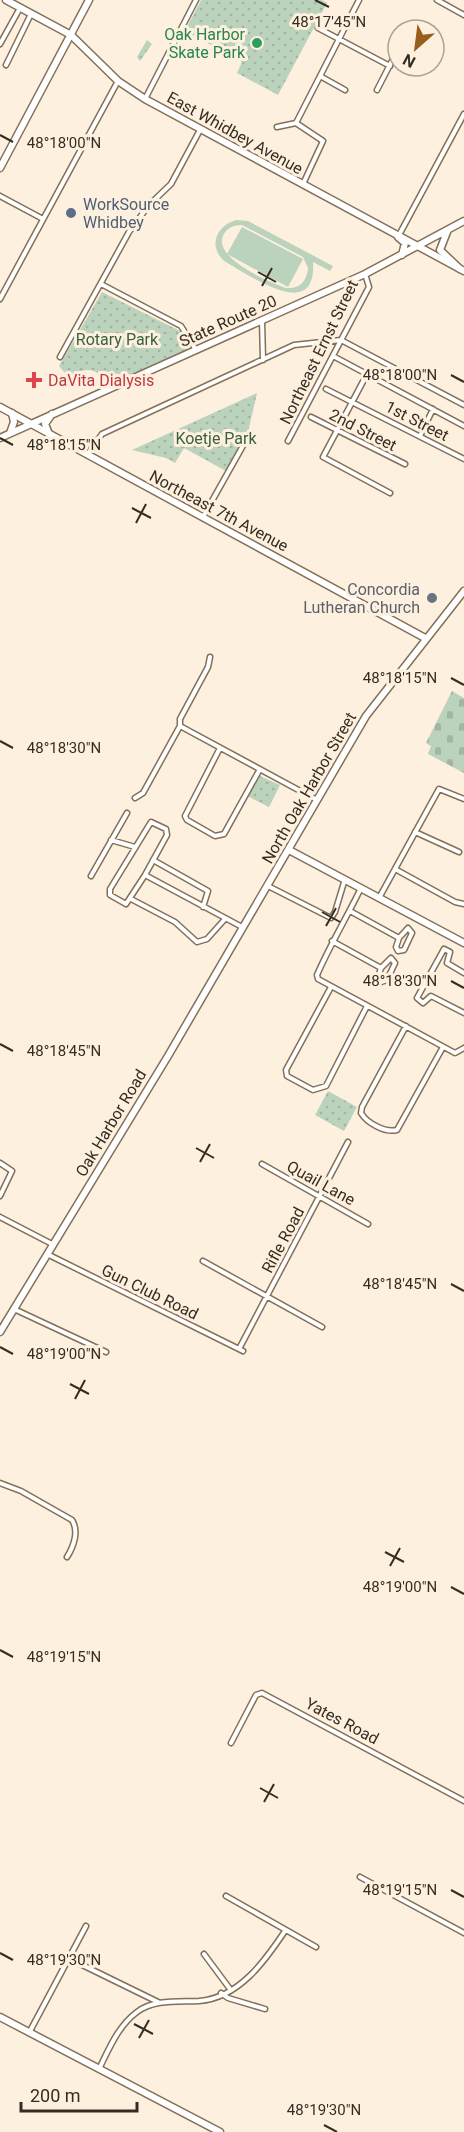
<svg xmlns="http://www.w3.org/2000/svg" width="464" height="2132" viewBox="0 0 464 2132" font-family="Roboto,sans-serif">
<defs>
<pattern id="cemetery-stones" width="16" height="16" patternUnits="userSpaceOnUse" patternTransform="scale(1.5)"><rect width="16" height="16" fill="#bbd2bd"/><path d="M2 7V4a2 2 0 0 1 4 0v3zM10 15v-3a2 2 0 0 1 4 0v3z" fill="#a1b5a2"/></pattern>
<pattern id="park-dots" width="8" height="8" patternUnits="userSpaceOnUse" patternTransform="scale(1.5)"><rect width="8" height="8" fill="#bbd2bd"/><path d="M2 2h.1M6 6h.1" fill="none" stroke="#a1b5a2" stroke-width="1.8" stroke-linecap="round"/></pattern>
</defs>
<rect width="100%" height="100%" fill="#fef0df"/>
<path fill="#bbd2bd" fill-rule="evenodd" d="M236 220 248 221 333 266 330 271 313 262C317 324 249 275 224 261 208 246 216 226 236 220ZM242 225 303 257 308 268C307 281 300 289 286 288 269 282 213 258 223 236 226 228 234 225 242 225Z
M242 227 303 259 288 287 227 254Z"/>
<path fill="url(#cemetery-stones)" d="M452 691 464 698V773L428 754 431 746 426 743Z"/>
<path fill="url(#park-dots)" d="M201 0H322L327 3 278 95 237 73 242 62 185 31Z
M147 40 152 44 140 61 137 57Z
M102 292 184 333 190 343 189 349 106 385C96 365 85 368 68 377L59 366Z
M257 393 249 428 226 471 184 448 175 463 166 458 132 450Z
M260 776 280 785 269 807 247 796Z
M328 1091 357 1107 344 1131 315 1115Z"/>
<g fill="none" stroke-linecap="round" stroke-linejoin="round">
<defs>
<path id="street" d="M437 0 464 15
M318 28 390 66
M0 44 20 8
M6 65 31 14
M320 76 345 90
M377 90 398 49
M145 99 196 0
M296 123 359 0
M296 123 323 141 303 184
M277 127 296 123
M0 196 43 219
M398 237 464 114
M101 284 181 326 196 350
M0 299 118 81
M262 321 263 360
M341 340 464 405
M333 356 464 426
M60 357 129 232 149 205 171 184 200 130
M367 374 323 457 390 493
M326 389 464 459
M311 417 405 464
M420 436 433 409
M288 441 369 287 365 274
M87 455 102 434 294 345 341 340
M203 517 249 435
M180 726 317 800
M220 748 185 816 187 820 215 836 224 834 260 769
M135 798 143 793 180 726V719L208 667 210 657
M415 832 459 852
M111 840 135 847
M153 860 208 891 203 907
M395 869 455 902 464 904
M145 875 167 835 166 829 151 822 110 889V895L126 904 145 875 242 927
M91 876 127 813
M268 886 331 918 335 912 345 879
M361 888C347 917 330 945 317 975L318 979 455 1053 464 1048
M379 898 439 789 464 799
M131 899 175 922 197 942 207 939 225 919
M350 911 399 938
M408 928 412 933 404 950 398 951 396 947 399 938Z
M332 941 381 968
M391 958 395 963 387 980 381 982 378 977 381 968Z
M464 973 447 963 450 952 444 949 417 998 423 1003 431 996 464 1013
M331 987 286 1070 287 1076 313 1090 326 1086 367 1006
M406 1026 362 1107 361 1113C367 1123 385 1133 397 1130L443 1047
M0 1163 12 1171 0 1196
M262 1164 368 1224
M0 1217 52 1244
M47 1254 243 1351
M203 1261 322 1327
M14 1309 106 1352
M239 1349 348 1142
M0 1483 21 1491 72 1520C79 1531 74 1546 67 1557
M231 1743 256 1695 262 1693 464 1801
M360 1877 464 1933
M226 1896 316 1947
M204 1954 230 1989
M68 1958 158 2002
M221 1993 228 1998 265 2009
M29 2033 86 1926
M99 2069C109 2049 118 2026 137 2012 154 1999 178 2002 199 2001 239 1998 265 1961 285 1931"/>
<path id="secondary" d="M6 0 71 35 118 81 145 99 464 271
M0 168 89 0
M0 407 425 638
M289 850 464 943
M0 1332 168 1056 366 716 464 591
M0 2017 220 2132"/>
<path id="primary" d="M447 232 440 250 460 269
M398 237 405 243 402 255
M10 433 14 422 12 413
M49 434 45 424 52 414
M0 438 365 274 464 221"/>
</defs>
<use href="#street" stroke="#837056" stroke-width="7"/>
<use href="#secondary" stroke="#837056" stroke-width="9"/>
<use href="#primary" stroke="#837056" stroke-width="9"/>
<use href="#street" stroke="#fff" stroke-width="4"/>
<use href="#secondary" stroke="#fff" stroke-width="6"/>
<use href="#primary" stroke="#fff" stroke-width="6"/>
</g>
<path fill="none" stroke="#362d22" stroke-width="2" d="M315 0 329 7M0 135 13 142M258 272 276 282M262 286 272 268M451 375 464 382M0 438 13 445M132 508 151 518M136 523 146 504M451 678 464 685M0 741 13 748M322 912 340 922M326 926 336 908M451 981 464 988M0 1044 13 1051M196 1148 214 1158M200 1162 210 1144M451 1284 464 1291M0 1347 13 1354M70 1384 89 1394M75 1399 85 1380M385 1552 404 1562M390 1566 400 1548M451 1587 464 1594M0 1650 13 1657M260 1788 278 1798M264 1802 274 1784M451 1890 464 1897M0 1953 13 1960M134 2024 153 2034M139 2038 149 2020M324 2125 337 2132"/>
<circle fill="#2e9e5b" stroke="#fef0df" stroke-width="2" cx="257" cy="43" r="6"/>
<circle fill="#5c6f8a" stroke="#fef0df" stroke-width="2" cx="71" cy="213" r="6"/>
<path fill="#e0444e" stroke="#fef0df" stroke-width="2" d="M31 371h6v6h6v6h-6v6h-6v-6h-6v-6h6z"/>
<circle fill="#6b7280" stroke="#fef0df" stroke-width="2" cx="432" cy="598" r="6"/>
<g text-anchor="middle" dominant-baseline="central" stroke-width="6" stroke-linejoin="round" paint-order="stroke">
<g font-size="16" fill="#27864d" stroke="#fef0df" text-anchor="end">
<text x="245" y="34">Oak Harbor<tspan x="245" dy="18">Skate Park</tspan></text>
</g>
<g font-size="16" fill="#362d22" stroke="#fef0df">
<text transform="translate(235 133) rotate(29)">East Whidbey Avenue</text>
<text transform="translate(228 321) rotate(-24)">State Route 20</text>
<text transform="translate(319 352) rotate(-64)">Northeast Ernst Street</text>
<text transform="translate(417 421) rotate(27)">1st Street</text>
<text transform="translate(363 430) rotate(27)">2nd Street</text>
<text transform="translate(219 511) rotate(28)">Northeast 7th Avenue</text>
<text transform="translate(309 788) rotate(-60)">North Oak Harbor Street</text>
<text transform="translate(111 1123) rotate(-59)">Oak Harbor Road</text>
<text transform="translate(321 1183) rotate(29)">Quail Lane</text>
<text transform="translate(283 1240) rotate(-62)">Rifle Road</text>
<text transform="translate(150 1292) rotate(26)">Gun Club Road</text>
<text transform="translate(342 1721) rotate(28)">Yates Road</text>
</g>
<g font-size="16" fill="#4e5e75" stroke="#fef0df" text-anchor="start">
<text x="83" y="204">WorkSource<tspan x="83" dy="18">Whidbey</tspan></text>
</g>
<g font-size="16" fill="#38623f" stroke="#fef0df">
<text x="117" y="339">Rotary Park</text>
<text x="216" y="438">Koetje Park</text>
</g>
<g font-size="16" fill="#be3a42" stroke="#fef0df" text-anchor="start">
<text x="48" y="380">DaVita Dialysis</text>
</g>
<g font-size="16" fill="#5b616d" stroke="#fef0df" text-anchor="end">
<text x="420" y="589">Concordia<tspan x="420" dy="18">Lutheran Church</tspan></text>
</g>
</g>
<g font-size="15" text-anchor="middle" fill="#362d22" stroke="#fef0df" stroke-width="6" stroke-linejoin="round" paint-order="stroke">
<text x="329" y="27">48°17'45"N</text>
<text x="64" y="148">48°18'00"N</text>
<text x="400" y="380">48°18'00"N</text>
<text x="64" y="450">48°18'15"N</text>
<text x="400" y="683">48°18'15"N</text>
<text x="64" y="753">48°18'30"N</text>
<text x="400" y="986">48°18'30"N</text>
<text x="64" y="1056">48°18'45"N</text>
<text x="400" y="1289">48°18'45"N</text>
<text x="64" y="1359">48°19'00"N</text>
<text x="400" y="1592">48°19'00"N</text>
<text x="64" y="1662">48°19'15"N</text>
<text x="400" y="1895">48°19'15"N</text>
<text x="64" y="1965">48°19'30"N</text>
<text x="324" y="2115">48°19'30"N</text>
</g>
<g transform="translate(416 48) rotate(208)"><circle r="28" fill="#fef0df" stroke="#aea293" stroke-width="1.5"/>
<path d="M0-4.5L10 22L0 15L-10 22Z" fill="#975f1b"/>
<text y="-9" font-size="16" font-weight="bold" text-anchor="middle" fill="#362d22">N</text>
</g>
<path d="M21 2102v9h116v-9" fill="none" stroke="#362d22" stroke-width="3"/>
<text x="30" y="2102" font-size="18" fill="#362d22" stroke="#fef0df" stroke-width="4.5" paint-order="stroke">200 m</text>
</svg>
